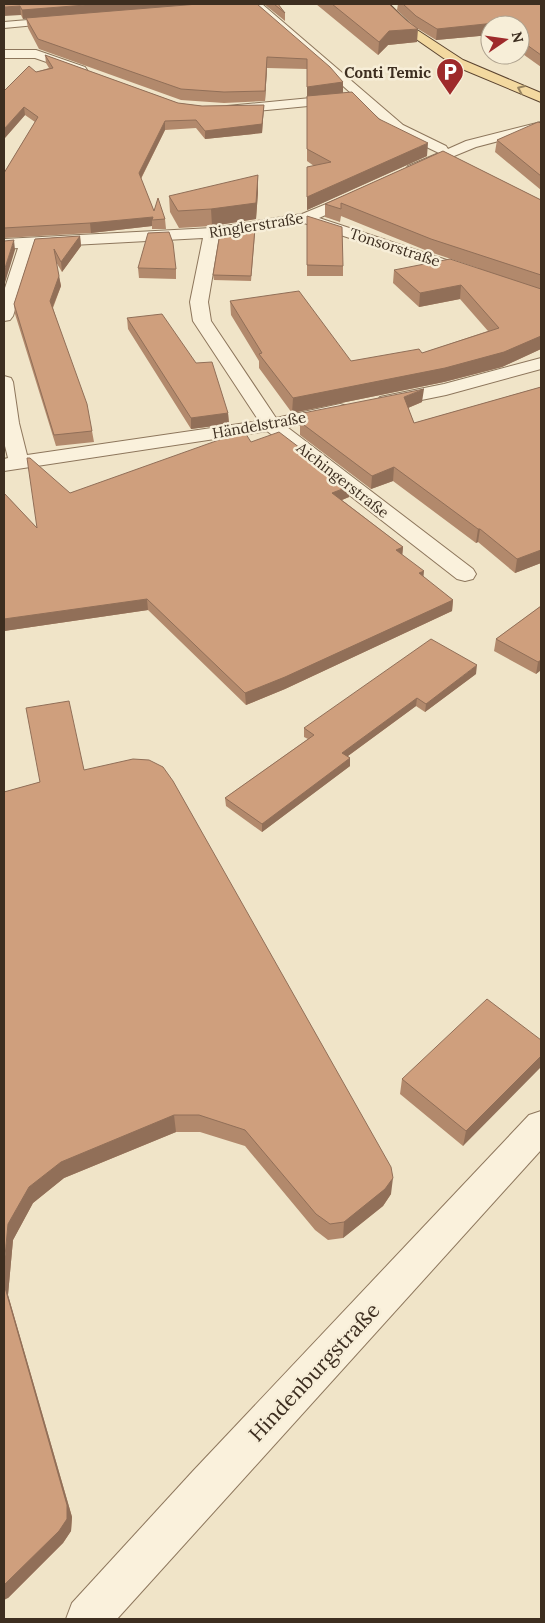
<svg xmlns="http://www.w3.org/2000/svg" width="545" height="1623" viewBox="0 0 545 1623" font-family="Lora,serif">
<rect width="100%" height="100%" fill="#f0e4c8"/>
<g fill="none" stroke-linecap="round" stroke-linejoin="round">
<defs>
<path id="minor" d="M251 4H262L403 125 446 146 448 149 466 141 541 122V130L476 147 413 173 408 172 406 169 408 166 439 153 393 131 360 101 227 114 222 113 220 110 227 106 352 94Z
M64 17 68 18 70 20 68 22 4 28V22Z
M4 50H36L85 67 87 70 81 74 35 58H4Z
M358 191 363 192 365 195 363 198 319 218 541 291V301L304 223 219 237 208 302 211 321 276 418 340 404 347 406 350 410 347 414 287 427 473 569 476 574 473 579 465 581 457 579 267 431 4 471V459L8 458 4 442V376L11 378 13 382 19 423 27 455 259 421 193 321 190 302 203 238 35 247 13 316 10 320 4 321V291L18 248 4 249V239L212 228 302 214Z
M541 358V369L446 395 387 407 380 405 377 401 380 397 444 384Z"/>
<path id="tertiary" d="M541 1111V1150L117 1619H66L72 1603 193 1471 529 1115Z"/>
<path id="primary" d="M378 4H389L414 28 463 60 541 93V102L455 66 406 32Z"/>
</defs>
<use href="#minor" stroke="#8d765c" stroke-width="2"/>
<use href="#tertiary" stroke="#8d765c" stroke-width="2"/>
<use href="#primary" stroke="#5b4430" stroke-width="2"/>
<use href="#minor" fill="#faf1dc" fill-rule="evenodd"/>
<use href="#tertiary" fill="#faf1dc" fill-rule="evenodd"/>
<use href="#primary" fill="#f3d9a0" fill-rule="evenodd"/>
</g>
<path fill="#b2896c" d="M4 4H257L343 82V93L379 119 427 156 307 210V167L314 166 307 161V69L267 68 265 101 224 103 181 100 39 49 28 28 26 18 23 19 21 15Z
M264 4H278L285 13V21Z
M316 4H389L417 42 388 45 378 55Z
M398 4H541V67L520 52V25H490V35L436 40 415 27 397 10Z
M45 55 178 103 202 106 264 105 262 133 205 139 196 128 165 130 141 179 154 211 165 219 166 229H152V226L91 233 4 238V173L35 122 25 115 4 139 36 72 49 68 46 63Z
M541 123V190L495 152 497 140Z
M443 151 541 200V349L502 367 444 382 292 413 259 368V361L231 315 230 301 351 361 422 353 488 331 460 299 419 307 393 283 394 270 478 268 430 252 341 216 340 222 325 217V204Z
M258 192 256 219 212 226 179 228 170 212 169 196Z
M307 216 343 266V276H307Z
M255 233 251 281 214 280 213 275Z
M80 236 81 246 62 272 56 262 61 286 53 308 92 431 94 442 56 446 15 314 14 304 35 239Z
M138 268 176 269V279L139 278Z
M127 318 228 413 229 424 191 429 128 329Z
M541 387V563L515 573 478 542 476 543 393 481 371 489 300 435V422L303 421V413L422 402 408 408 414 423Z
M251 442 349 497 342 500 403 547 402 555 423 577 453 600 452 611 285 689 246 705 148 610 4 631V493L37 528 70 493Z
M541 606V670L536 674 494 651 496 639Z
M476 674 425 712 416 706 348 756 350 758V766L262 832 226 806 225 798 308 739 304 737V728Z
M84 770 391 1194 383 1206 343 1238 328 1240 315 1230 245 1146 200 1132H176L64 1178 33 1203 13 1240 8 1295 72 1517 71 1531 63 1543 8 1598 4 792Z
M541 1040 463 1146 400 1094 402 1079Z"/>
<path fill="#916f58" d="M98 4H200L23 19 22 10Z
M20 6 21 15 4 16V7Z
M495 23V25H490V35L436 40 437 29Z
M418 29 417 42 388 45 378 55 379 42 389 31Z
M267 57V68L265 101V91Z
M343 82V93L307 98V87Z
M264 105 262 133 205 139V131Z
M24 107 25 115 4 139V129Z
M165 121V130L139 182V173Z
M428 143 427 156 307 210V197Z
M258 175V192L256 219 212 226 211 209Z
M153 217 152 220V226L91 233 90 223Z
M80 236 81 246 62 272 61 262Z
M14 240 15 250 4 286V271Z
M59 276 61 286 51 311 50 301Z
M461 285 460 299 419 307 420 293Z
M541 336V349L502 367 444 382 292 413 293 398Z
M424 389 422 402 403 410 404 397Z
M228 413 229 424 191 429V418Z
M394 467 393 481 371 489 372 476Z
M350 486 349 497 332 504V493Z
M478 529H480L478 542 476 543Z
M403 547 402 558 396 550Z
M541 550V563L515 573 517 559Z
M424 571 423 582 419 573Z
M147 599 148 610 4 631V619Z
M453 600 452 611 285 689 246 705 245 693Z
M541 660V670L536 674 538 662Z
M477 665 476 674 425 712 426 704Z
M417 698 416 706 341 761 342 753Z
M350 758V766L262 832V824Z
M541 1056V1067L463 1146 466 1131Z
M174 1115 176 1132 64 1178 33 1203 13 1240 8 1295 72 1517 71 1531 63 1543 8 1598 4 1600V1267L8 1224 29 1187 61 1162Z
M393 1178 391 1194 383 1206 343 1238 344 1222Z"/>
<path fill="#cf9f7d" stroke="#916f58" d="M4 4H98L22 10 20 6 4 7Z
M198 4H257L330 67 343 82 307 87V59L267 57 265 91 224 92 181 89 38 39 26 18Z
M274 4H278L285 13Z
M332 4H389L406 20 418 29 389 31 379 42Z
M403 4H541V55L520 40V25H498L495 23 437 29 416 16Z
M45 55 178 103 202 106 264 105 262 124 205 131 196 120 165 121 139 173 154 211 158 198 165 219 152 220 153 217 90 223 4 228V173L38 117 24 107 4 129V91L29 66 36 72 53 68Z
M352 92 379 119 428 143 307 197V167L331 162 307 149V96Z
M538 122 541 123V176L497 140Z
M443 151 541 200V275L431 239 341 203V209L325 204Z
M258 175 256 203 211 209 178 211 169 196Z
M307 216 342 227 343 266 307 265Z
M255 228 251 276 213 275 220 233Z
M169 232 173 243 176 269 138 268 148 233Z
M80 236 61 262 54 249 59 276 50 301 87 404 92 431 54 435 14 304 35 239Z
M14 240 4 271V241Z
M450 259 541 289V336L504 352 445 368 293 398 259 354 262 353 230 301 299 291 351 361 419 349 422 353 499 328 461 285 420 293 394 270Z
M162 314 196 363 212 362 228 413 191 418 127 318Z
M541 387V550L517 559 480 529H478L394 467 372 476 300 422 308 419 303 413 424 389 404 397 414 423Z
M244 431 251 442 279 432 350 486 332 493 403 547 396 550 424 571 419 573 453 600 285 677 245 693 147 599 4 619V493L37 528 27 458H30L70 493Z
M541 606V660L538 662 496 639Z
M431 639 477 665 426 704 417 698 342 753 350 758 262 824 225 798 314 735 304 728Z
M69 701 84 770 133 759 149 760 163 767 173 781 391 1167 393 1178 385 1189 344 1222 330 1224 316 1214 245 1130 199 1115H174L61 1162 29 1187 8 1224 4 1267V792L40 782 26 708Z
M487 999 541 1040V1056L466 1131 402 1079Z
M4 1284 67 1505V1519L59 1531 4 1585Z"/>
<defs><path id="oneway-chevron" d="M-2-3.5L2.5 0L-2 3.5" fill="none" stroke-width="1.6" stroke-linecap="round" stroke-linejoin="round" transform="scale(1.25)"/></defs>
<use stroke="#988460" href="#oneway-chevron" transform="translate(521 89) rotate(-156)"/>
<defs>
<symbol id="parking-pin" viewBox="-11 -11 22 30"><path d="M0 17L-7.5 6A9.5 9.5 0 1 1 7.5 6Z" fill="#9e2a2b" stroke="#f7eed8"/><path d="M-3.5-5.5H1a3.5 3.5 0 0 1 0 7H-1V5.5H-3.5ZM-1-3.4V-.6H.8a1.4 1.4 0 0 0 0-2.8Z" fill="#fff"/></symbol>
</defs>
<g fill-rule="evenodd">
<use href="#parking-pin" x="434" y="56" width="32" height="43"/>
</g>
<g text-anchor="middle" dominant-baseline="central" stroke-width="5" stroke-linejoin="round" paint-order="stroke">
<g font-size="15" font-weight="bold" fill="#3d2e20" stroke="#f7eed8" text-anchor="end">
<text x="431" y="72">Conti Temic</text>
</g>
<g font-size="15" fill="#3d2e20" stroke="#f7eed8">
<text transform="translate(256 225) rotate(-9)">Ringlerstraße</text>
<text transform="translate(395 247) rotate(18)">Tonsorstraße</text>
<text transform="translate(259 425) rotate(-10)">Händelstraße</text>
<text transform="translate(343 480) rotate(38)">Aichingerstraße</text>
</g>
<g font-size="21" fill="#3d2e20" stroke="#f7eed8">
<text transform="translate(314 1372) rotate(-47)">Hindenburgstraße</text>
</g>
</g>
<rect width="545" height="1623" fill="none" stroke="#3d2e20" stroke-width="10"/>
<g transform="translate(505 40) rotate(77)"><circle r="24" fill="#f7eed8" stroke="#ada18e"/>
<path d="M0-4L9 19L0 12L-9 19Z" fill="#9e2a2b"/>
<text y="-8" font-size="14" font-weight="bold" text-anchor="middle" fill="#3d2e20">N</text>
</g>
</svg>
